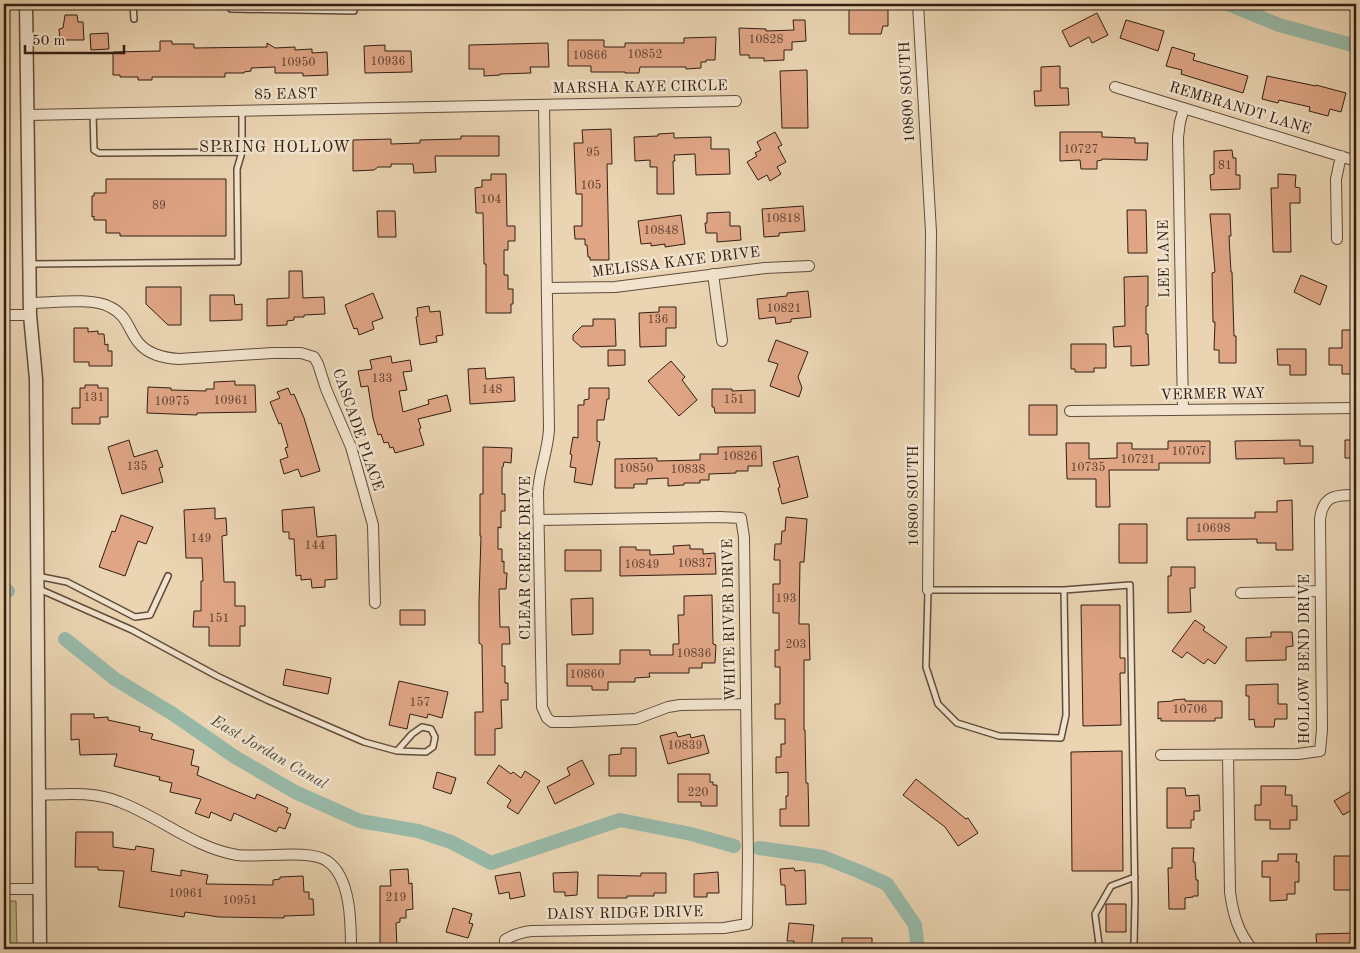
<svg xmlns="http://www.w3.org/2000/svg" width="1360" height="953" viewBox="0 0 1360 953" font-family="'Old Standard TT',serif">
<rect width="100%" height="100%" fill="#ead4b2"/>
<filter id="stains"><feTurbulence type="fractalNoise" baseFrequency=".004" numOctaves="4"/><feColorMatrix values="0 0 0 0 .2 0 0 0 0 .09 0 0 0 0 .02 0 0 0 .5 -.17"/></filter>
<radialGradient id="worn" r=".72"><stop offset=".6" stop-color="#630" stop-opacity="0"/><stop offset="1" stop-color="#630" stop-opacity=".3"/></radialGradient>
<path fill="#babc8a" stroke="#766d4e" d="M4 901H16L17 949H4Z"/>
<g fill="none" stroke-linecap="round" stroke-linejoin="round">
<path stroke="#98b9a8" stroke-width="14" d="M1228 4 1279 25 1356 46
M4 588 8 591
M65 639 115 679 173 714 235 757 295 792 360 821 418 831 451 842 491 863 620 820 691 834 734 846
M759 848 823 857 858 871 887 884 915 925 918 949"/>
</g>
<path fill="#dfa585" stroke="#331e13" d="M849 4H883V9H888V26H883L881 34H849Z
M1097 13 1108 35 1092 43 1089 37 1070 47 1062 31Z
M65 15H77L78 22H83L84 40H60L59 29 63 28Z
M793 20H805L806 41 792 42V50H784V60L764 61V58H749V55H740L739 28 766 29V31L794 30Z
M1126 20 1164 31 1158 51 1120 38Z
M108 33 109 49 91 50 90 34Z
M716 37 715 60H706V62H701V68L686 69V67H640L639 73H625V72H591V66H568V40H604V47H625V43H684V38Z
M160 41H172V44H194V48L267 47V43L275 48 295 47V50L312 49V53L327 52 328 75 303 76V73H275V67L251 68V71L244 72V73H225V77H152V80H138V77H120V75H113V52L160 51Z
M548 43 549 67H530L531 73 500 74V75L484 76V69H469V45Z
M385 45V51H411L412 72 365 73 364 46Z
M1172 47 1195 54 1193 60 1248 76 1243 93 1181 74 1182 70 1166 66Z
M1060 66V88H1068L1069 105 1035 106 1034 91H1041V67Z
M807 70 808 128H782L780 71Z
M1267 76 1316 86V85L1346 93 1341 112 1330 109 1328 116 1309 111 1310 107 1279 100 1278 103 1262 99Z
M611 129 612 164H607L609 260H590V257H588L587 245H585V239H575L574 226H582V194H576L574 143H583L582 130Z
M775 132 782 145 778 147 786 162 777 167 781 174 770 181 767 175 758 180 747 162 757 156 755 153 761 150 757 142Z
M1060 132H1102V137L1135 138V143H1148L1147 160 1102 159V160L1097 161V169H1081L1080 160 1060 161Z
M674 133V138L711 137V149H729L730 174 696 175 695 154 674 155 675 161H673L674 194H657V167H650V160L635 161 634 137 658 136V134Z
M461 136H499V156H435L436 172 414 173 413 164H391V167H378L374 170 353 171V140L391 139V144L420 143V140L461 139Z
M1232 150 1233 158H1236V175H1240V189L1211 190 1210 175 1214 174V151Z
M491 174H506L507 226H515V241H508V250H504V275H508V289H513V304H511V313H486V264H484L483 213H476L475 188 482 187V180H491Z
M1278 174 1296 175 1295 187 1300 188V203H1290L1291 252H1273L1271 188H1278Z
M106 179H226V236H120V233H106V220H94V216L92 217V196H94V193H106Z
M803 206 805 231 779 233V236L764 237 762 209Z
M1127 210H1146L1147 253H1128Z
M377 211H395L396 237H378Z
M730 212V226H740L741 240 717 242V233H706L705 223H707V213Z
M1210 214H1230L1231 236H1229L1231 272H1232L1234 336H1236V363H1219V350H1214L1215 322H1213L1212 273 1215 272Z
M681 215 685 244 665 247V244L651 246V243L641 244 638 221Z
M289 271H302L303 298 324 297 325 314 304 315V317H294V320L287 321V325L267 326V299L289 298Z
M1301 275 1327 286 1320 305 1294 292Z
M1148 276V306H1146V334H1148L1149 365 1131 366V346L1114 347 1113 327 1125 326 1124 277Z
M146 287H181V325H168L146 304Z
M808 291 811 317 791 319V322L776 324 775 317 759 319 757 299 787 296V293Z
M373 293 383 318 372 322 374 329 359 335 357 328 354 329 345 305Z
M210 295H234L235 305 242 304V320L210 321Z
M429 306 430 312 440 311 443 335 436 336 437 342 420 345 416 317 418 316 417 308Z
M659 307H676V328H666V346L640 347 639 313 659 312Z
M593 319H615L616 346 581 347 573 340V335L582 326H593Z
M74 328H88V332L98 331V334H104L105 345 108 344V351H112V366H89V362H74Z
M1342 330H1356V374H1342V365H1329V348H1342Z
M776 340 808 352 798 377 802 388 799 397 770 386 778 364 768 361Z
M1071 344H1106V368H1094V372H1075V369H1071Z
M1277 349H1306V375H1290V365H1278Z
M608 350H625V365L608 366Z
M391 356 392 363 410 360 412 371 403 372 407 390 399 391 403 412 429 404 428 400 447 395 451 411 418 419 421 428 419 429 424 445 395 453 393 447 390 448 388 442 384 443 381 434 378 435 373 418 368 386 361 387 358 371 372 369 370 360Z
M671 361 685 377 682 380 697 400 679 416 648 381Z
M485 368 486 379 514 377 515 401 470 404 468 369Z
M235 381V385H255L256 412 197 413V415L147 413 148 387 171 388V390L206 391V389H214V382Z
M85 385H98V388H108V417H100V424H72V408H80V388H85Z
M288 388 291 395 294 394 304 418 320 471 301 477 298 469 284 474 280 460 288 457 285 448 288 447 281 423 279 424 270 402 280 398 277 392Z
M589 388H609V399H607L604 420H597V441L600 442 592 485 574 482 576 468 570 467 572 455 570 454 573 437 578 438V405H584V400L589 399Z
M712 389H732V391L755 390V413H715L714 407H712Z
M1029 405H1057V435H1029Z
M129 440 134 457 157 450 163 467 159 468 163 482 122 494 108 447Z
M1300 440V446H1313V463L1284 464V458L1236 459 1235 441Z
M1345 440H1356V458H1345Z
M1168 441H1210V463H1159V470H1109L1110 507H1096V479H1067L1066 443H1089V459L1117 458V443H1132V449H1168Z
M761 446 762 466H748V471H736V473L709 474V480H700V483H684V485L668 486V478L647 479V484H634V488H615V459L657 458V461L700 460V454H718V447Z
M483 447 512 448 511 463 504 462 503 467H502V494H505V511H501V528L498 527V549H502V562L504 561V573H507L506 589H499L500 627H509L510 644H502V666H505V683H508V700H501L502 728 495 729V755H475V712H483L482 645 479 643V601L481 536H480V494H483Z
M798 456 808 497 782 504 778 488 780 487 773 462Z
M1292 500 1293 550H1276V543H1257V539L1187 540V518H1255V512H1277V501Z
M314 507 317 537 336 535 337 579 325 580V587L312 588 311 579 301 580V575L296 576 294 539H289V532H283L282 510Z
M215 508V519L226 518 227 535 222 536 224 582H235V606H245V626H240V646H209V627H193L194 611H201V581H203L202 558H186L184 510Z
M121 515 153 527 146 544 138 541 125 576 99 567 112 531 115 532Z
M786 517 807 519 804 562H800L799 624H809L810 660H804V730H805L806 783H808L809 826H780V809H786V796H788V772L776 773V757H781V744H785V719H775V704H780V667H775V650H779V613H773V584H780V560H774L775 544H781L782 531H785Z
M1119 524H1147V563H1119Z
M690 545V549H703V554L715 553 716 574 620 576V547H636V550H650V555L674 554 673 546Z
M565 550H601V571H565Z
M1171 567H1195V588H1190L1191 612 1168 613V576H1171Z
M712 595 713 644 716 645 715 663H702V668H689V673H649L650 677 635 678V682H608V690H592V686H567V664H620V650H650V655H673V644H679L678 615H684V596Z
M593 598V634L572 635 571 599Z
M1081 605H1120V658H1125V673H1120L1121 725 1083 726Z
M400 610H425V625H400Z
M1195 620 1205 627 1203 630 1227 647 1215 664 1208 659 1204 664 1187 652 1182 658 1172 651Z
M1271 632H1292L1293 646 1286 647V660L1246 661V638L1271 637Z
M286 669 331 678 328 694 283 685Z
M399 681 448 692 442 718 428 714 427 718 410 714 407 729 389 725Z
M1278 684V704H1287V719H1275L1274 727H1255L1254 719 1249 720V696H1246V685Z
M1185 699V701H1222V718H1215V721H1161V718L1158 719V702L1173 701V700Z
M71 714H94V718L108 717V720L140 727 139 731 153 734 151 739 194 750 191 765 199 767 197 775 255 799 257 794 288 808 286 812 291 814 285 829 279 827 276 832 234 813 231 821 211 812 209 818 195 813 201 799 170 792 172 783 159 780 160 777 114 766 117 754 80 755 79 739 71 740Z
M676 732 678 737 690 734 691 738 704 735 709 753 668 764 660 736Z
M621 748H636V776H609V755L621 754Z
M1122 751 1123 871H1072L1071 752Z
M582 760 594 784 555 804 547 787 570 775 567 768Z
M499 765 511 774 513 772 521 778 525 771 540 781 518 814 507 807 511 800 487 783Z
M437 772 456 778 451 794 433 788Z
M678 774H710V782H713V785H717V806H701V802H678Z
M916 779 966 819 968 818 978 833 958 846 945 827 903 795Z
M1261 786H1286L1285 795H1292V806H1297V820H1290V829H1270V820H1255V805H1261Z
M1167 788H1185L1186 796 1199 795 1200 811H1194V820H1191V828H1167Z
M1356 788V808L1343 815 1334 801Z
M76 832H113V847L135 850 136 846 154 849 151 871 181 876V870L208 875 206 884 273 885V880L280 879V877L303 876 304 892H309V899H313L314 915 284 916V918L219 917 185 912 184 917 119 907 124 871 98 870V867H75Z
M1172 848H1194L1193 862H1195L1196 880H1198V896H1193V897L1185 898V909H1169L1168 868H1172Z
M1278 854H1297L1296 862H1299V882H1295V894H1287V900L1270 901V877H1262V861H1278Z
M1334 856H1356V890H1334Z
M794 868 795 871 805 870 806 904 786 905 785 885H781L780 869Z
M408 869 409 884 412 883 413 909 406 910V918H400V922L396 923 397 949H380V886H391L390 870Z
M520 872 525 896 510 899 509 892 499 894 495 876Z
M578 872 577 895 565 896V892H554L553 873Z
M718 872 719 893H707V897H694V874Z
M641 873H666V893H654V896H627V898H598V875L641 876Z
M1106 904H1126V932H1106Z
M453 908 472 914 469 923 473 924 468 938 446 932Z
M789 923 814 925 811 949H793L794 941H787Z
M1356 933V949H1317L1316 934Z
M842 938H872V949H842Z"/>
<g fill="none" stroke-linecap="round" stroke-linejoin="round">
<defs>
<path id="service" d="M133 4 134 19
M231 9 354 11V4
M93 113 94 150 99 153 242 152
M30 264 238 262 237 169 242 152V111
M37 576 67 582 135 617 150 615 168 576
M39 589 132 630 217 676 267 700 364 742 397 751 412 734 422 727 431 729 435 737 433 747 426 752 397 751
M1064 590 1066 715 1061 738 999 736 957 723 938 704 926 667 928 590H1064L1130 585 1135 900 1134 945 1130 949
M1106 949 1099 944 1095 914 1111 886 1135 877"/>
<path id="minor" d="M918 4 931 232 928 590
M1115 87 1356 161
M544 105 549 429C548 451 539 471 538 492L542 707 547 718 552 722H570L636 719 668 707 680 705 746 704
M28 115 736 101
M1337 239 1336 179 1341 156
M713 274 722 341
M547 288 615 287 765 268 809 266
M30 303C52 303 91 297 110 307 127 315 128 329 138 342 148 355 164 358 179 359L272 353H301L314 357 318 364 326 389 351 447 373 525 375 603
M4 315H30
M1183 410 1178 137 1180 122 1184 108
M1070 411 1356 408
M1241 593 1320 591
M1161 755 1298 754 1320 751 1322 730 1320 519C1323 495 1336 495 1356 495
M1228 755 1230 892C1233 914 1238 932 1252 949
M38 795C65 794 94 791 120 802 160 817 194 848 237 855 260 858 310 849 327 861 351 877 351 923 351 949
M4 889H39
M505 949V940C514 934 521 932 532 931L724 928 747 924 748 857 744 537 741 518 720 517 539 520"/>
<path id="tertiary" d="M26 4 30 315 36 379 40 949"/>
</defs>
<use href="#service" stroke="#614c3b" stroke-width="8"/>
<use href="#minor" stroke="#614c3b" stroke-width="12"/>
<use href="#tertiary" stroke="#614c3b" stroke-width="15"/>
<use href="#service" stroke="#f1e3cd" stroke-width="5"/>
<use href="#minor" stroke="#f1e3cd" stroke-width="10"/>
<use href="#tertiary" stroke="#f1e3cd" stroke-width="12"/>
</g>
<g text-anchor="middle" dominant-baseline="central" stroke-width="5" stroke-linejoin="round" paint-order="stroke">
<g font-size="12" fill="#5e4030">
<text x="766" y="40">10828</text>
<text x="645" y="55">10852</text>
<text x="590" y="56">10866</text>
<text x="388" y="62">10936</text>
<text x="298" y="63">10950</text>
<text x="1081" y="150">10727</text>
<text x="593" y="153">95</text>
<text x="1225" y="166">81</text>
<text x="591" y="186">105</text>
<text x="491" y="200">104</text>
<text x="159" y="206">89</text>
<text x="783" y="219">10818</text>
<text x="661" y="231">10848</text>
<text x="784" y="309">10821</text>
<text x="658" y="320">136</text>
<text x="382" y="379">133</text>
<text x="492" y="390">148</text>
<text x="94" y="398">131</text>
<text x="734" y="400">151</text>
<text x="231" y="401">10961</text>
<text x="172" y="402">10975</text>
<text x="1189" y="452">10707</text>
<text x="740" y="457">10826</text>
<text x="1138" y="460">10721</text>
<text x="137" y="467">135</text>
<text x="1088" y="468">10735</text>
<text x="636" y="469">10850</text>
<text x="688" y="470">10838</text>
<text x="1213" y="529">10698</text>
<text x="201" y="539">149</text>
<text x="315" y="546">144</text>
<text x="695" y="564">10837</text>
<text x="642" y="565">10849</text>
<text x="786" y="599">193</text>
<text x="219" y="619">151</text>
<text x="796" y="645">203</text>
<text x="694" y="654">10836</text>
<text x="587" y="675">10860</text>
<text x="420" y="703">157</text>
<text x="1190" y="710">10706</text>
<text x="685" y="746">10839</text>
<text x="698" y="793">220</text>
<text x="186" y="894">10961</text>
<text x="396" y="898">219</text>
<text x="240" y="901">10951</text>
</g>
<g font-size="15" fill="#331e13" stroke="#f1e3cd">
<text transform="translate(640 88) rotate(-1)">MARSHA KAYE CIRCLE</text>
<text transform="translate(908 92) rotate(-93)">10800 SOUTH</text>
<text transform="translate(286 95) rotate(-1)">85 EAST</text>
<text transform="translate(1240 109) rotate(17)">REMBRANDT LANE</text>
<text transform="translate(1165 259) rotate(-91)">LEE LANE</text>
<text transform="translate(676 263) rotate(-7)">MELISSA KAYE DRIVE</text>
<text transform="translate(1213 395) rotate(-1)">VERMER WAY</text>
<text transform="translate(357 430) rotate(71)">CASCADE PLACE</text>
<text transform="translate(914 496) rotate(-90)">10800 SOUTH</text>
<text transform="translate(526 558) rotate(-90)">CLEAR CREEK DRIVE</text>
<text transform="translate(730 620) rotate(-91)">WHITE RIVER DRIVE</text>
<text transform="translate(1305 659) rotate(-90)">HOLLOW BEND DRIVE</text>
<text transform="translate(625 914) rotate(-1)">DAISY RIDGE DRIVE</text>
</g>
<g font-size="16" letter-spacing="1" fill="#331e13" stroke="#f1e3cd">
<text x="275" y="148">SPRING HOLLOW</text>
</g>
<g font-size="16" font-style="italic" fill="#514c40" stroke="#f1e3cd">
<text transform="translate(269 753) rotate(30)">East Jordan Canal</text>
</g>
</g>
<rect width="1360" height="953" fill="none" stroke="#ead4b2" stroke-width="20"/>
<rect x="5" y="5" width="1350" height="943" fill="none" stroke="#331e13" stroke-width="2.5"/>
<rect x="10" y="10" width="1340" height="933" fill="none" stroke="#331e13"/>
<path d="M25 45v8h99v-8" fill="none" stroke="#331e13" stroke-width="2.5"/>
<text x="32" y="45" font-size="15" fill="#331e13" stroke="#f1e3cd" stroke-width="4" paint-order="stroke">50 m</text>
<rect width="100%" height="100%" filter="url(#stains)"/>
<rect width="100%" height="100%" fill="url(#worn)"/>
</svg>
